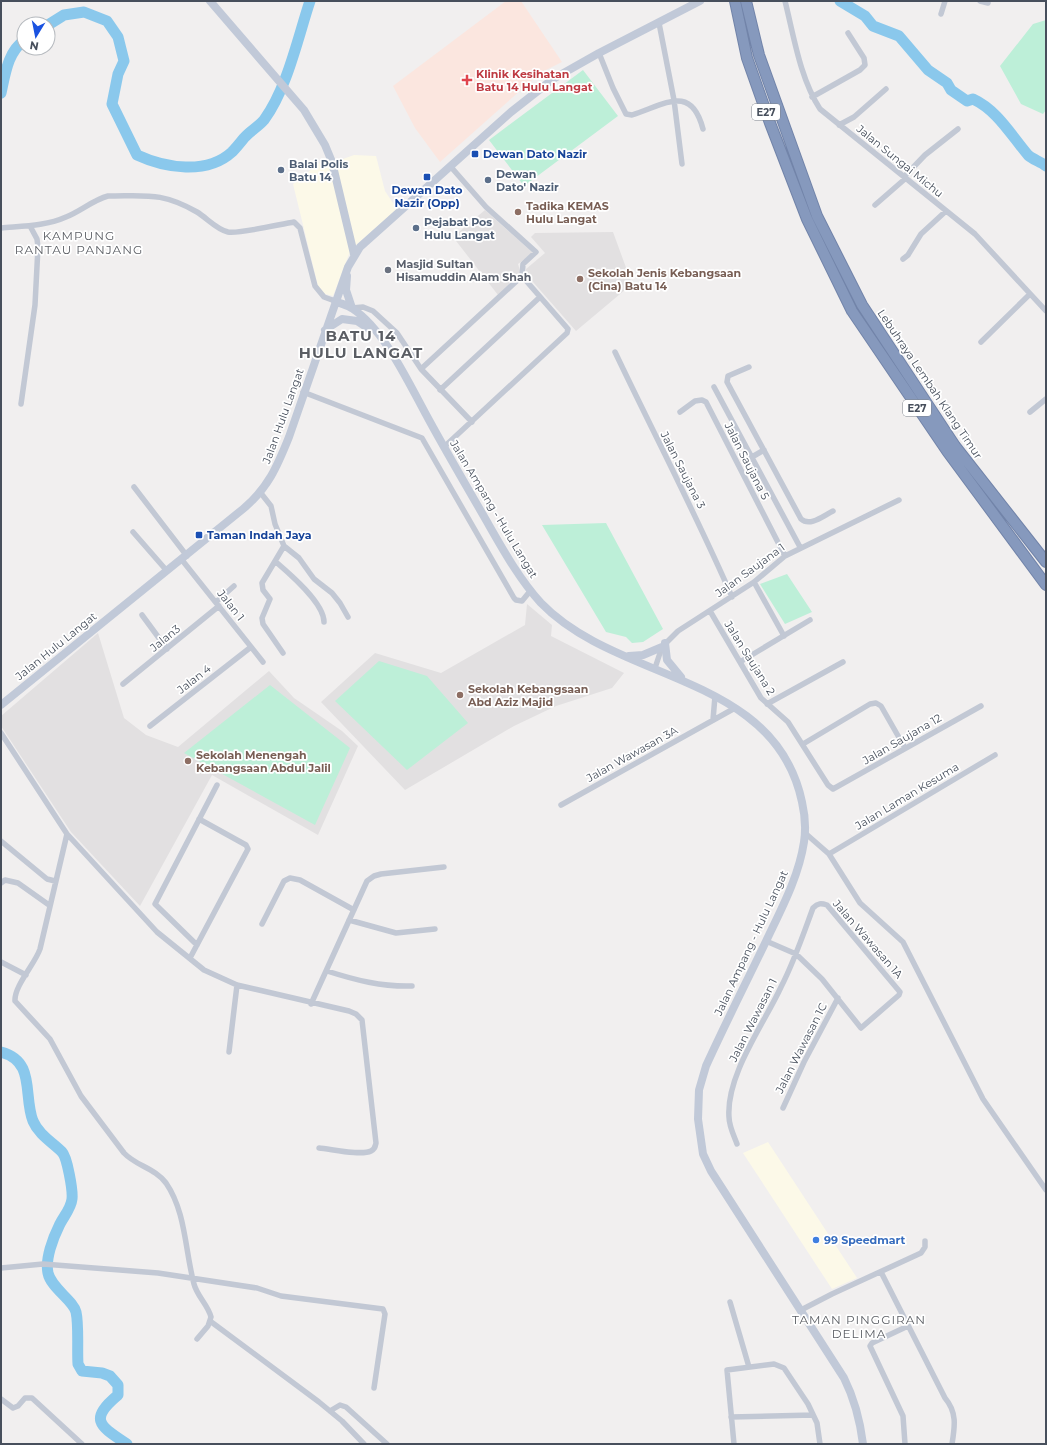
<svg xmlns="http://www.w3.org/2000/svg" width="1047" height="1445" viewBox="0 0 1047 1445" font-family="Montserrat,sans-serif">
<rect width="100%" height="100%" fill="#f1efef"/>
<path fill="#fcf9e8" d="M354 155 376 156 385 191 397 209 356 245 349 254 333 296 322 293 318 286 293 184 326 158 329 164Z
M768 1142 857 1278 832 1289 743 1153Z"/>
<path fill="#e2e0e1" d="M485 210 533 253 518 264 521 274 498 295 453 237Z
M613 232 632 284 576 331 526 274V269L545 253 531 237 535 233Z
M527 604 552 625 551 636 624 673 612 688 556 706 514 726 405 790 321 702 375 653 441 673 525 625Z
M98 633 124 718 146 735 178 747 269 671 294 698 342 731 358 746 318 835 212 775 140 906 71 832 1 726V716Z"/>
<path fill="#fbe6df" d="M506 1H521L562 62 540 73 440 162 415 128 393 86Z"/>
<path fill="#bdefd8" d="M1046 20V110L1043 114 1021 104 1000 66 1033 24Z
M583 70 618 116 524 186 489 140Z
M606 523 663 629 643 642 632 643 626 637 606 632 542 525Z
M787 574 812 612 785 624 760 584Z
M379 661 427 676 468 723 407 770 335 701Z
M270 685 350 748 315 825 184 753Z"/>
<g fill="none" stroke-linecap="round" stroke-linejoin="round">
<path stroke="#8ac8ec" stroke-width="11" d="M840 1 865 16 873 26 899 36 928 70 947 83 951 90 967 101 973 99C997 110 1011 135 1028 155 1032 159 1041 162 1046 166
M48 25 64 15 84 12 107 21 118 37 124 61 118 74 112 104 137 155C165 168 207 175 232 152 236 148 240 143 244 138 250 131 258 127 264 120 287 89 298 37 310 1
M1 93C5 75 8 51 24 41
M1 1052C36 1061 23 1096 33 1121 39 1135 52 1142 62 1152 67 1157 73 1190 72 1199 71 1209 63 1217 59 1226 53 1238 45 1259 48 1273 51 1288 73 1300 76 1312 79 1325 77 1350 78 1364L82 1371 102 1373 110 1376 118 1385V1395C88 1420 100 1426 127 1444"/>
<defs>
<path id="highway" d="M735 1 747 58 770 123 807 219 852 311 947 451 1046 585
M746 1 759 55 817 216 862 305 955 446 1046 562"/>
</defs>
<use href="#highway" stroke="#7284a9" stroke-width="12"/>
<path stroke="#c2c8d4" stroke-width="5.5" d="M785 1C794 37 800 78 820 109L975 234 1046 311
M980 1 988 3
M941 14 945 1
M659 23 674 100 682 164
M599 53 613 88 626 114 632 115C664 105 691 83 703 129
M812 97 860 70 865 65 864 58 848 33
M839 125 854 117 886 89
M904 177 925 155 958 129
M875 205 906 178
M1 228C23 226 46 226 66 217 81 211 93 200 108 196 147 196 162 192 197 212 207 218 216 229 228 232 239 234 281 224 294 222L300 228 315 286 324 297 335 301
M903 259 908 255 921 234 946 211
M352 308 363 307 373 311 397 333 421 369 472 422
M981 342 1030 294
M615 352C654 434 696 514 732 597
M749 367 728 376 727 382 801 519C810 527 823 516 833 511
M421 369 522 276
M714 387 800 547
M440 390 540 297
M303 392 422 438 514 598 516 600 522 601 531 590
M21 404 35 305 38 247 37 239 30 226
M680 412 695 401 702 400 706 402 785 556
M1030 412 1046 399
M444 447 567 333 568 329 522 276 523 264 536 252 486 207 451 167
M752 457 764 450
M134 487 187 556
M260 492 271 506 275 524 284 546 299 558 314 579 332 593 340 603 348 617
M133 532 167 571
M182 560 263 662
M276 562C290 574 324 603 324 622
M754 582 784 636
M216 602 234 586
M710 611 761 698 788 722 828 785 833 789 981 706
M142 615 167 649
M283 653 263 624 262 618 270 599 263 590 262 583 284 546
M740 662 810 620
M655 668 662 647 678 631 754 582 785 556 899 500
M123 684 219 606
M767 704 843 662
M713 720 715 696
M150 726 251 647
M1 733 67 834 40 949C35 964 14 986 15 1001L50 1039 81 1096 124 1153C136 1166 155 1168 166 1183 186 1212 185 1251 194 1284 197 1296 208 1305 211 1317L208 1326 197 1339
M803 744 870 704 876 703 881 706 905 748
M561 805 735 708
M805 833 829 854 860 903 903 942 983 1099 1046 1190
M67 834 157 932 204 970 237 985 349 1011 356 1014 362 1020 376 1143C375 1147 375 1149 371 1151 361 1156 331 1149 319 1148
M1 841 47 879 55 881
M829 854 995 755
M1 883 5 880 18 883 49 905
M349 920 396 933 435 929
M262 924 284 881 290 878 300 880 354 910
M197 945 155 904 217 785
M190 958 248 849 246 845 199 819
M1 962 26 975
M327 971C355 980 382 987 412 986
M311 1004 367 881 374 876 381 874 444 867
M229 1052 237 985
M783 1108 804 1062 838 998
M737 1144C734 1136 729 1126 729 1117 726 1075 764 1024 781 987 794 962 803 935 813 908 818 903 821 903 827 905L900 992 899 995 861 1028 822 979 796 954 766 941
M1 1268 43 1264 158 1273 257 1288 281 1296 383 1309 385 1314 374 1388
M881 1272 945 1398C957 1412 955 1426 952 1444
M730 1302 749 1367
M801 1310 832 1294 921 1253 925 1247V1241
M210 1321 319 1402 342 1421 364 1444
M1 1399 13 1408 18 1406 25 1398H32L82 1444
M330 1411 340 1405 346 1407 387 1444
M731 1417 813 1415
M734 1444 727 1370 774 1364 784 1368 808 1404 817 1423 820 1444
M905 1444 903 1416 870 1346 872 1343 908 1326"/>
<path stroke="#c1c9d8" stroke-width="8" d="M210 1 304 110 325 145 332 162 354 254
M347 276 346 290 352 308
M335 301C341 304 348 305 353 309 385 330 410 386 429 420 447 453 467 487 486 520 502 548 519 579 541 603 618 683 775 673 802 802 805 815 806 829 804 842 799 875 783 906 769 935 748 979 726 1022 706 1066L699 1090 698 1119 703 1154 711 1171 844 1378C855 1400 860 1420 863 1444
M325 330 342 319 357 321 369 329
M665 643 667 660 681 677
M629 656 643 655 662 647
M1 705 243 509C268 488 277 467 289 437L348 267 360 247 511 112 553 79 599 53 700 1"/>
<use href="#highway" stroke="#8699bd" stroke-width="10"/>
</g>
<path fill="#e0444e" stroke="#fff" stroke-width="1.5" d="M465 74h4v4h4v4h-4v4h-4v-4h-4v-4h4z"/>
<g fill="#1a4fb4" stroke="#fff" stroke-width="1.5">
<rect x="471" y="150" width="8" height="8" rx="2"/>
<rect x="423" y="173" width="8" height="8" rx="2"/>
<rect x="195" y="531" width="8" height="8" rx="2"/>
</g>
<g fill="#5c6f8a" stroke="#fff" stroke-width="1.5">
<circle cx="281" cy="170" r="4"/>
<circle cx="488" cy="180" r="4"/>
<circle cx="416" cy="228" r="4"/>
</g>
<g fill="#8d6e63" stroke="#fff" stroke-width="1.5">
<circle cx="518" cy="212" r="4"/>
<circle cx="580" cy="279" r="4"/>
<circle cx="460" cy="695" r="4"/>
<circle cx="188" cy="761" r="4"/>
</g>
<circle fill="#6b7280" stroke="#fff" stroke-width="1.5" cx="388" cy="270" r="4"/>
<circle fill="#3f7fe0" stroke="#fff" stroke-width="1.5" cx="816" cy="1240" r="4"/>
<g text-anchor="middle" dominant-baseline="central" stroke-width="3.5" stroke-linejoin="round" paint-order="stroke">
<g fill="#fff" stroke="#7e848d" stroke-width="1">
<rect x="752" y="104" width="28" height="16" rx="3"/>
<rect x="903" y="400" width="28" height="16" rx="3"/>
</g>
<g font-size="10" font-weight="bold" fill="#474f5c">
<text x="766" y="112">E27</text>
<text x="917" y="408">E27</text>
</g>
<g font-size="11" font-weight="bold" fill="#be3a42" stroke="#fff" text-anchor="start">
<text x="476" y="74">Klinik Kesihatan<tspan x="476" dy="13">Batu 14 Hulu Langat</tspan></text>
</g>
<g font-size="11" font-weight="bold" fill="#164399" stroke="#fff" text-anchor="start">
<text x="483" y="154">Dewan Dato Nazir</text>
<text x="427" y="190" text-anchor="middle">Dewan Dato<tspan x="427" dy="13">Nazir (Opp)</tspan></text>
<text x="207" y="535">Taman Indah Jaya</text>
</g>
<g font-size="11" fill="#474f5c" stroke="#fff">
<text transform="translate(900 161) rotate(39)">Jalan Sungai Michu</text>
<text transform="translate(930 384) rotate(56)">Lebuhraya Lembah Klang Timur</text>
<text transform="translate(283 416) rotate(-70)">Jalan Hulu Langat</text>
<text transform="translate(747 461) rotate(63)">Jalan Saujana 5</text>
<text transform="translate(683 470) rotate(63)">Jalan Saujana 3</text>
<text transform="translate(494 509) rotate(59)">Jalan Ampang - Hulu Langat</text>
<text transform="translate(750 570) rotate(-36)">Jalan Saujana 1</text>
<text transform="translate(231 605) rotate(52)">Jalan 1</text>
<text transform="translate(165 638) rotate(-39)">Jalan3</text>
<text transform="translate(56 646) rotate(-39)">Jalan Hulu Langat</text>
<text transform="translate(750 658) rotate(58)">Jalan Saujana 2</text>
<text transform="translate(194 679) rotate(-38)">Jalan 4</text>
<text transform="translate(902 739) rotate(-30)">Jalan Saujana 12</text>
<text transform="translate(632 754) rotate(-29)">Jalan Wawasan 3A</text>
<text transform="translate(907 796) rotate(-31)">Jalan Laman Kesuma</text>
<text transform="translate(868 939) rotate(49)">Jalan Wawasan 1A</text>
<text transform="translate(751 943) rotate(-65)">Jalan Ampang - Hulu Langat</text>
<text transform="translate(753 1020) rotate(-63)">Jalan Wawasan 1</text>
<text transform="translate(801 1048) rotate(-63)">Jalan Wawasan 1C</text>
</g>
<g font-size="11" font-weight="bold" fill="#4e5e75" stroke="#fff" text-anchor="start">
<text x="289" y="164">Balai Polis<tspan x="289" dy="13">Batu 14</tspan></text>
<text x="496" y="174">Dewan<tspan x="496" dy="13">Dato' Nazir</tspan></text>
<text x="424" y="222">Pejabat Pos<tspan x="424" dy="13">Hulu Langat</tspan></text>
</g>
<g font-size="11" font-weight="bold" fill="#785e54" stroke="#fff" text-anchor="start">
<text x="526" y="206">Tadika KEMAS<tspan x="526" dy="13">Hulu Langat</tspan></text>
<text x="588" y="273">Sekolah Jenis Kebangsaan<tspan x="588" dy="13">(Cina) Batu 14</tspan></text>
<text x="468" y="689">Sekolah Kebangsaan<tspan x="468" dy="13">Abd Aziz Majid</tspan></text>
<text x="196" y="755">Sekolah Menengah<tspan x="196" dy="13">Kebangsaan Abdul Jalil</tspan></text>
</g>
<g font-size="11" font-weight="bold" fill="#5b616d" stroke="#fff" text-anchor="start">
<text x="396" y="264">Masjid Sultan<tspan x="396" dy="13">Hisamuddin Alam Shah</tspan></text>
</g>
<g font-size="11" font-weight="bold" fill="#366cbe" stroke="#fff" text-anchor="start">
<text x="824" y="1240">99 Speedmart</text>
</g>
<g font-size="12" letter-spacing="1" fill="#5b5e64" stroke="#fff">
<text x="79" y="235">KAMPUNG<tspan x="79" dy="14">RANTAU PANJANG</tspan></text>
<text x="859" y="1319">TAMAN PINGGIRAN<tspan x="859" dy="14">DELIMA</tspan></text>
</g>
<g font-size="15" font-weight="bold" letter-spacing="1" fill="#5b5e64" stroke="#fff">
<text x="361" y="335">BATU 14<tspan x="361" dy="17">HULU LANGAT</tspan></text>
</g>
</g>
<rect width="1047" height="1445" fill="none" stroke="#474f5c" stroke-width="4"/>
<g transform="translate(36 36) rotate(190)"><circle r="19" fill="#ffffff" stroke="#b5b9be"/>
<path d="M0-3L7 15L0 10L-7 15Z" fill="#1952e1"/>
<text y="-6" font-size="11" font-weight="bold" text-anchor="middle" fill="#474f5c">N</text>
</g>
</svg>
